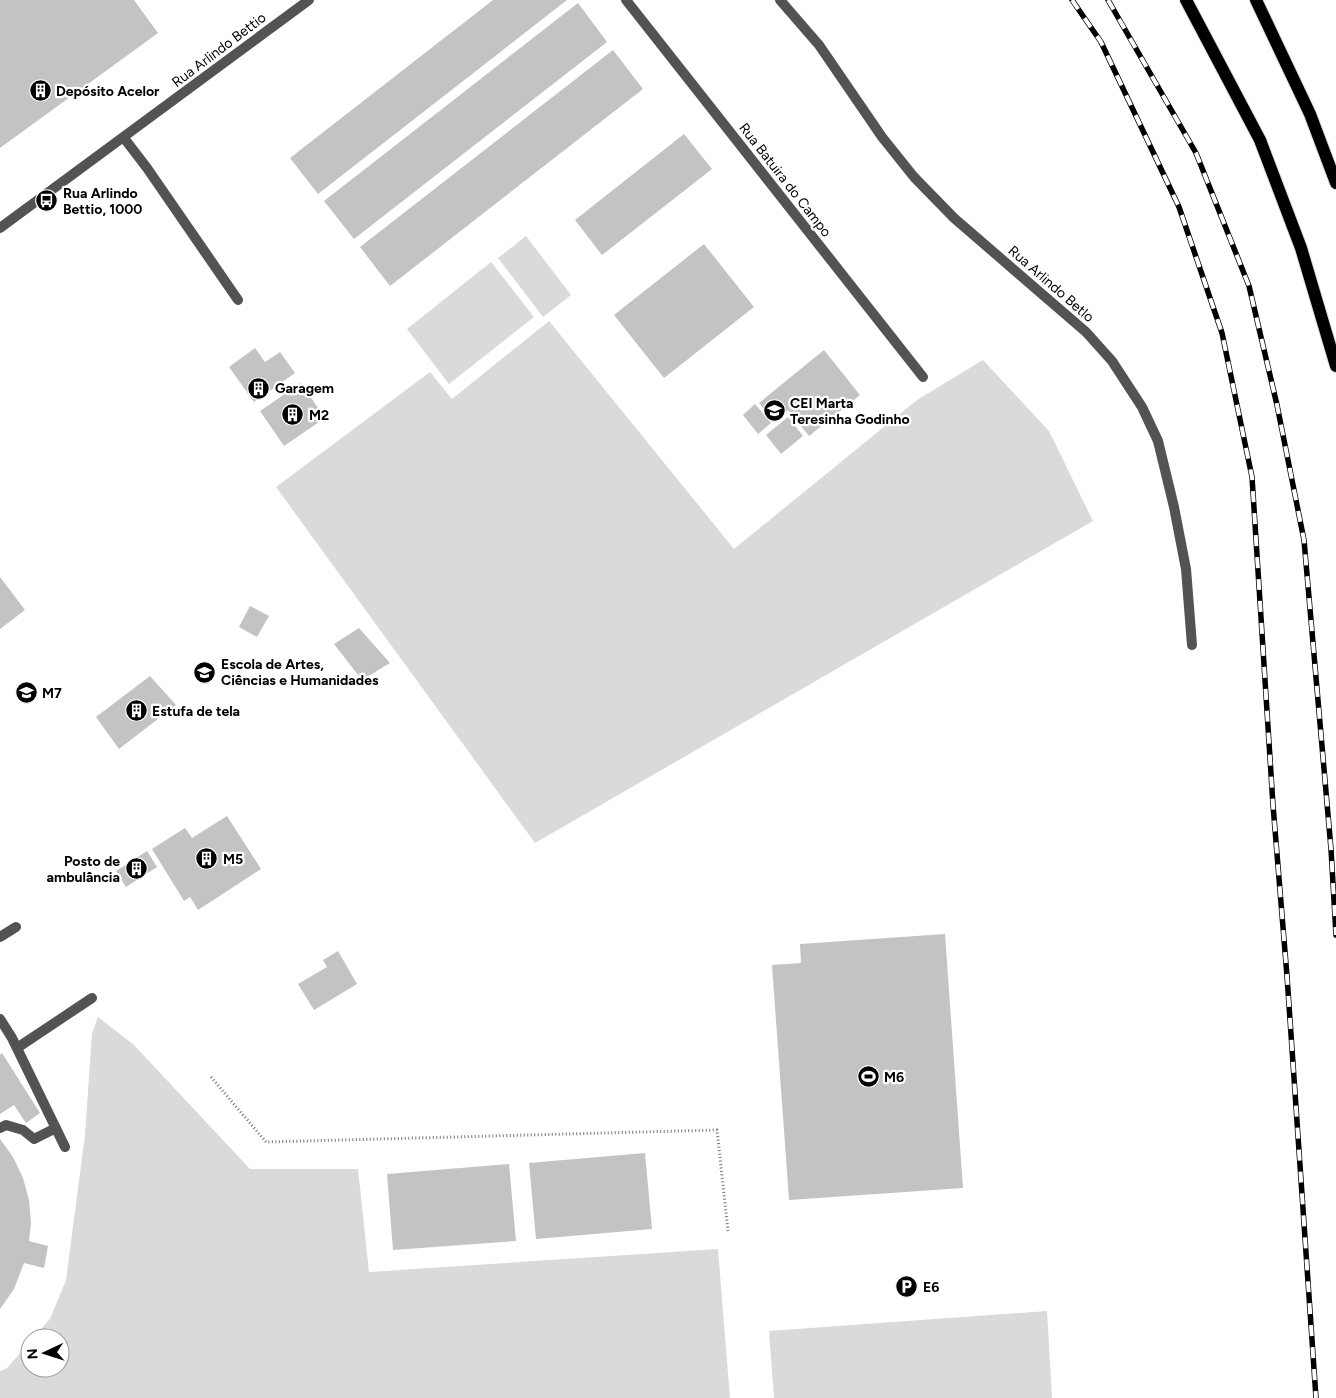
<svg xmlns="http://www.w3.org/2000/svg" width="1336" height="1398" viewBox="0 0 1336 1398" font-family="Figtree,sans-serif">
<rect width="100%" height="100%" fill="#fff"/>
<path fill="#dadada" d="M526 236 571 295 543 317 498 258Z
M491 262 534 317 449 384 407 329Z
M549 321 734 549 917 400 983 360 1049 431 1093 521 535 843 276 487 430 372 452 399Z
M98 1017 134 1045 250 1169H358L369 1272 718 1249 730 1398H0V1371L7 1368 30 1342V1368H60V1338H33L50 1319 66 1280 85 1135 92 1033Z
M1047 1311 1052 1398H774L769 1331Z"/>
<path fill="#c3c3c3" d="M0 0H134L158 33 0 148Z
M493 0H567L318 194 290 158Z
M578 3 607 42 354 239 324 201Z
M613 50 643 89 390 286 360 247Z
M684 134 712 169 602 255 575 220Z
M704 244 754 307 664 378 614 315Z
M255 348 265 362 280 352 295 373 254 402 229 367Z
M824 350 860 395 809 436 788 410 773 421 759 403Z
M301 383 325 418 284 446 260 411Z
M755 404 771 423 758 434 743 415Z
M788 417 803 436 781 454 766 435Z
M0 577 25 610 0 629Z
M250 606 269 616 257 637 239 627Z
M359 628 390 663 362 680 334 644Z
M150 676 176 705 119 749 96 717Z
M227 816 261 869 198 910 190 897 184 901 152 849 185 828 192 838Z
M147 851 157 867 126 887 116 871Z
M945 934 963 1188 789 1200 772 965 801 963 800 944Z
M338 951 357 984 314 1010 298 984 327 967 323 960Z
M2 1053 40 1113 26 1123 14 1105 0 1114V1055Z
M0 1139 13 1157 23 1178 29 1200 31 1223 29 1241 48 1246 44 1268 24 1263 14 1289 0 1309Z
M645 1153 652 1229 536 1239 529 1163Z
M509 1164 516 1241 393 1250 387 1174Z"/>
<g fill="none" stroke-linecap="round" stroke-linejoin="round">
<defs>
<path id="primary" d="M1186 0 1260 140 1301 248 1336 366
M1256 0 1310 114 1336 183"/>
</defs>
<use href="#primary" stroke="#dbdbdb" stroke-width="14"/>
<path stroke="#757575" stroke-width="3" stroke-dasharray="1 2.5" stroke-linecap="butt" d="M211 1077 266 1142 717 1130 728 1231"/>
<path stroke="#535353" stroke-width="10" d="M124 138 147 168 238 300"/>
<path stroke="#535353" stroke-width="10" d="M626 0 923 377
M780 0 819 45 882 137 914 177 954 218 1086 332 1112 361 1142 407 1158 441 1174 507 1186 569 1192 645
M0 228 309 0
M0 937 16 927
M0 1019 12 1038 65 1147
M17 1048 92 998
M0 1128 6 1125 23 1130 34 1139 56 1128"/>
<use href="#primary" stroke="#000" stroke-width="12"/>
<defs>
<path id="rail" d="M1072 0 1101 42 1179 207 1222 333 1252 477 1273 805 1287 976 1316 1398
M1108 0 1196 153 1249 286 1277 405 1304 540 1331 849 1336 935"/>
</defs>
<use href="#rail" stroke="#000" stroke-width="5.5"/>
<use href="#rail" stroke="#fff" stroke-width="4" stroke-dasharray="11" stroke-linecap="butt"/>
</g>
<defs>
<symbol id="building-disc" viewBox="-11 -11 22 22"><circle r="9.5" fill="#000" stroke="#fff"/><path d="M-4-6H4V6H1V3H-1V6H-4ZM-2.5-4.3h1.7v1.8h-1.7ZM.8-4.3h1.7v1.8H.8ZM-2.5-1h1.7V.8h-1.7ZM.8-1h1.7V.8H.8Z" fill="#fff"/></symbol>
<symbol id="bus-disc" viewBox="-11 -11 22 22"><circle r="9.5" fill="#000" stroke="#fff"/><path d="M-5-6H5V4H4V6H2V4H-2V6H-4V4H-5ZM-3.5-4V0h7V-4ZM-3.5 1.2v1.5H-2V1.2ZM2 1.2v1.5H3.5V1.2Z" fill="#fff"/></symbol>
<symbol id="school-disc" viewBox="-11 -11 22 22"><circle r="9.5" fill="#000" stroke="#fff"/><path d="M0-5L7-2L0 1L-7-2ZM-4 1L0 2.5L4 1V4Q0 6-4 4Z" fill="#fff"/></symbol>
<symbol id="university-disc" viewBox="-11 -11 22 22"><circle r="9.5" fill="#000" stroke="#fff"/><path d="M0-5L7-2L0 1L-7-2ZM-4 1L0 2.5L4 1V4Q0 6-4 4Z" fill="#fff"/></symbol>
<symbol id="stadium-disc" viewBox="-11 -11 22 22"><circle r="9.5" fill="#000" stroke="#fff"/><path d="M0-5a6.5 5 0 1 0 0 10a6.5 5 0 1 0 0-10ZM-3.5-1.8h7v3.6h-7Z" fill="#fff"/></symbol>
<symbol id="parking-disc" viewBox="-11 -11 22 22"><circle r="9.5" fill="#000" stroke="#fff"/><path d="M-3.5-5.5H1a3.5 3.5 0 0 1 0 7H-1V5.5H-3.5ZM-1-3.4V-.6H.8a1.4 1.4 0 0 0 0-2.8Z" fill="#fff"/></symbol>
</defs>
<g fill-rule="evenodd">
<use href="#building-disc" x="28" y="78" width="25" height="25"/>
<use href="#bus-disc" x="34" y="188" width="25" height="25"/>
<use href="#building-disc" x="246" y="376" width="25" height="25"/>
<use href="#school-disc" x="762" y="398" width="25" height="25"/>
<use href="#building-disc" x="280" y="402" width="25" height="25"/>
<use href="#university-disc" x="192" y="660" width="25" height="25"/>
<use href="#university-disc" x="14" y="680" width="25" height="25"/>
<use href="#building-disc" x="124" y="698" width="25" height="25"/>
<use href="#building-disc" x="194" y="846" width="25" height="25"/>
<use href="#building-disc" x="124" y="856" width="25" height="25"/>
<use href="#stadium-disc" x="856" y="1064" width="25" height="25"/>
<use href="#parking-disc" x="894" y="1274" width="25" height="25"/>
</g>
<g text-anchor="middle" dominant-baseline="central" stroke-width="4.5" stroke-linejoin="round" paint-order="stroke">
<g font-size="14" fill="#000" stroke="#fff">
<text transform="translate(219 50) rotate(-37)">Rua Arlindo Bettio</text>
<text transform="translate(785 180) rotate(52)">Rua Batuira do Campo</text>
<text transform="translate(1051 284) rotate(41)">Rua Arlindo Betlo</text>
</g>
<g font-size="14" font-weight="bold" fill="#000" stroke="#fff" text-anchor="start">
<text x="56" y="91">Depósito Acelor</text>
<text x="63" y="193">Rua Arlindo<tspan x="63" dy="16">Bettio, 1000</tspan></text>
<text x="275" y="388">Garagem</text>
<text x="790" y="403">CEI Marta<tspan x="790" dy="16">Teresinha Godinho</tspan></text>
<text x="309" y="415">M2</text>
<text x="221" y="664">Escola de Artes,<tspan x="221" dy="16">Ciências e Humanidades</tspan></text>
<text x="42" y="693">M7</text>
<text x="152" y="711">Estufa de tela</text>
<text x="223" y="859">M5</text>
<text x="120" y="861" text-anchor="end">Posto de<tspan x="120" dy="16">ambulância</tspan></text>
<text x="884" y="1077">M6</text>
<text x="923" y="1287">E6</text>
</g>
</g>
<g transform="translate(45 1353) rotate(266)"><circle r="24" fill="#ffffff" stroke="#999999"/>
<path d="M0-4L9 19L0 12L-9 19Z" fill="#000000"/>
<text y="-8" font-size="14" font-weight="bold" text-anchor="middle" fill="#000000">N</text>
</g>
</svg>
